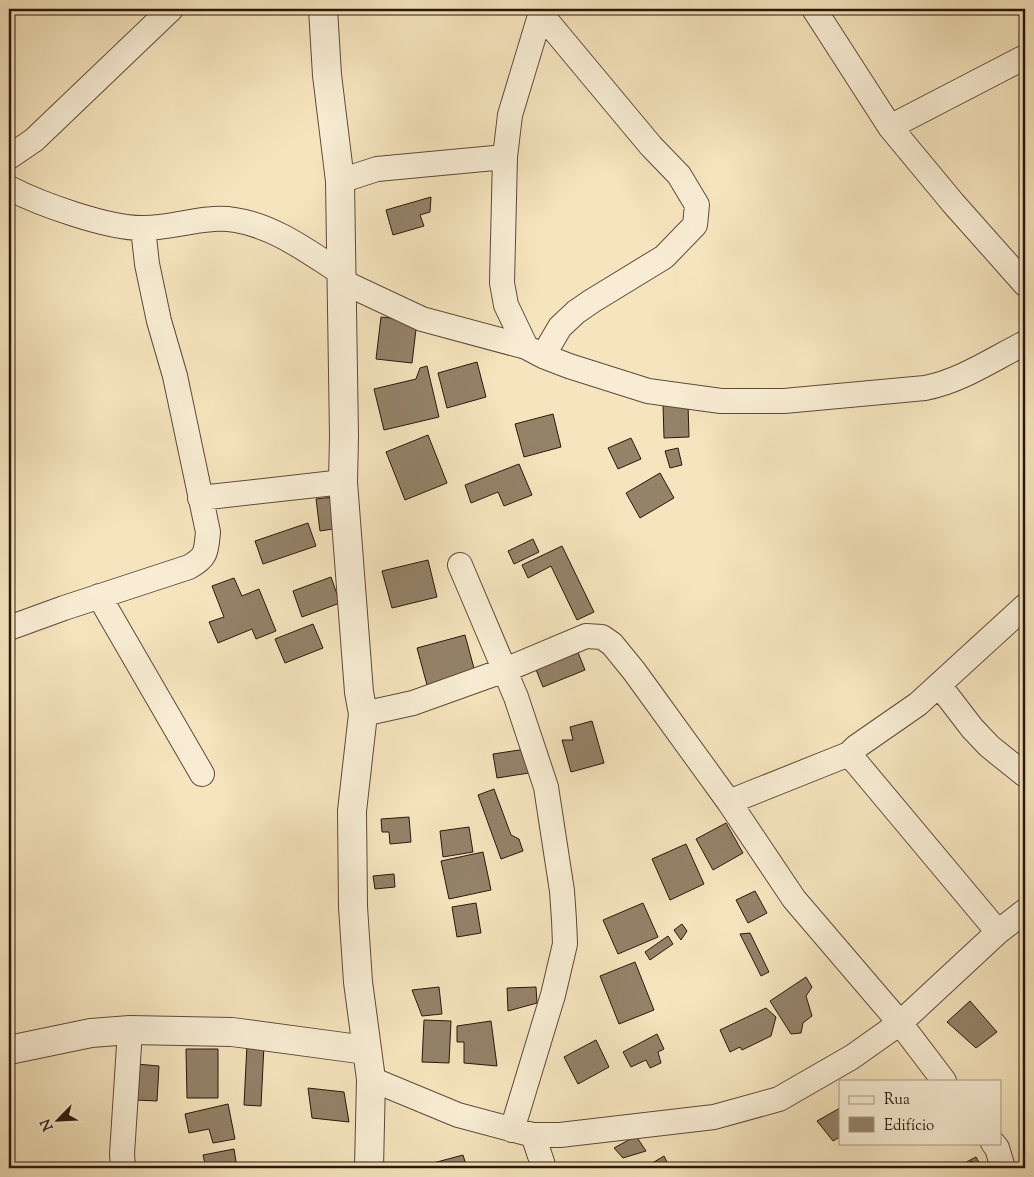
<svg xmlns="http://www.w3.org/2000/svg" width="1034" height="1177" viewBox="0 0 1034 1177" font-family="'Sorts Mill Goudy',serif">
<rect width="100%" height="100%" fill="#f5e4bd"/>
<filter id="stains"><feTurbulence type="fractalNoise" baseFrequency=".004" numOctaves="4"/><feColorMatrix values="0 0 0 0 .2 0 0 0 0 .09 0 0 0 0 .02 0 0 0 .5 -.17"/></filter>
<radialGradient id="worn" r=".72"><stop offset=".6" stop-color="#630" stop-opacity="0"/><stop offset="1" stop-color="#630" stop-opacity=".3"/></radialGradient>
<path fill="#948269" stroke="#2b170d" d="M431 197 430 212 420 215 424 226 393 235 386 210Z
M381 317 417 321 412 363 376 359Z
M477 362 486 397 447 408 438 373Z
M427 366 439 417 384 430 374 389 416 379 420 368Z
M663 404H688L689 437 664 438Z
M553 414 561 447 524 457 515 424Z
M428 435 447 483 405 500 386 452Z
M631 438 641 459 618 469 608 448Z
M678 448 682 465 670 468 665 451Z
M519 464 532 495 504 506 498 492 471 503 465 485Z
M660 473 674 498 640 518 626 493Z
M342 496 346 527 320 531 316 499Z
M308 523 316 546 263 564 255 541Z
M533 539 539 552 514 564 508 551Z
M562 546 594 612 577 620 551 566 528 578 522 565Z
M428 560 437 597 392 608 382 571Z
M331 577 340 603 302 617 293 591Z
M234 578 242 596 259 589 276 631 256 639 252 629 218 643 209 622 224 617 212 586Z
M313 624 323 648 285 663 275 639Z
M465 635 475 672 427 685 417 648Z
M575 645 585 670 543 687 533 662Z
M592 721 604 763 571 772 562 740H573L570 727Z
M526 749 529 773 497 778 493 754Z
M494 789 511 835 519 839 523 851 501 859 478 795Z
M409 817 411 842 390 844 389 832H382L381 819Z
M726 823 743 853 713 870 696 839Z
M469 827 473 852 443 857 440 831Z
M686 844 704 884 670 900 652 859Z
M483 852 491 890 449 899 441 861Z
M394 874 395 887 375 889 373 876Z
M755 891 767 913 748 923 736 900Z
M476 903 481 933 457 937 452 907Z
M643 903 658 937 618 954 603 920Z
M682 924 687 931 681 940 674 930Z
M750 933 769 972 761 976 740 934Z
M668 936 673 944 650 960 645 952Z
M635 962 654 1010 619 1024 600 976Z
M806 977 812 987 806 996 812 1016 803 1023 801 1033 791 1034 770 1001Z
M439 987 442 1014 422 1016 412 990Z
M536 987 537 1003 508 1011 507 988Z
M970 1001 997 1032 976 1048 947 1022Z
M766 1008 776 1017 771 1036 742 1050 740 1047 730 1052 720 1030Z
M424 1020 451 1021 449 1063 422 1062Z
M491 1021 497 1066 464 1063V1042H457V1026Z
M657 1034 664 1049 658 1052 661 1063 650 1068 646 1060 631 1067 623 1052Z
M596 1040 609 1067 578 1084 564 1057Z
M247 1044 264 1045 261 1106 244 1105Z
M186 1049H218V1098H187Z
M137 1064 159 1066 157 1101 135 1100Z
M308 1088 344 1092 349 1122 312 1118Z
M228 1104 235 1139 213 1143 209 1129 189 1133 185 1114Z
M840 1108V1137L833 1141 817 1121Z
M636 1136 646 1151 623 1158 614 1148Z
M234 1149 237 1168H206L203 1155Z
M463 1155 467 1168H422V1166Z
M664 1156 670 1168H650L649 1165Z
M976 1157 982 1168H955Z
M972 1161 976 1168H961Z"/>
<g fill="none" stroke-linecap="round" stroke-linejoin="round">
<defs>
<path id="minor" d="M814 9 890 127 953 203 1025 284
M541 14 651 146 679 175 697 205 695 225 664 257 592 301 576 312 560 327 543 356
M890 127 1025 57
M9 157 34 140 171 9
M340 181 377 169 505 157
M9 188C40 204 109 229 144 228 174 228 204 215 235 220 274 226 307 251 340 272
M341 281 422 319 526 347 543 356 569 366 648 391 721 401H784L925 388C961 381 993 359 1025 343
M526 347 506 305 502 283 505 157 510 115 542 9
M200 498 343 482
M460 565 516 697 546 787 562 891 564 920 565 944 553 995 512 1130
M99 596 202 774
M9 628 64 608 189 567C207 557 206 552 208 532L175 376 159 321 147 264 143 228
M939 685 972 728 989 746 1025 775
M363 714 413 703 505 670 586 636 602 637 612 644 634 671 729 802 794 899 900 1023 944 1081
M849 754 998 932
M729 802 849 754 856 747 918 704 1025 606
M371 1079 458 1115 533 1135H560L714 1117 779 1099 852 1057 900 1023 998 932 1025 911
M533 1135 544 1168
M993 1143 997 1148 1003 1168
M123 1168 122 1154 130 1030"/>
<path id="tertiary" d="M323 9 327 75 340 181 344 436 343 482 359 692 363 714 352 811 353 907 358 982 371 1079 369 1168
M9 1050 91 1033 130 1030 232 1032 366 1050"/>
</defs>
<use href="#minor" stroke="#5e4a39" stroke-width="26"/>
<use href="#tertiary" stroke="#5e4a39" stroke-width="30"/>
<use href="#minor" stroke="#f8edd4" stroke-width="24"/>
<use href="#tertiary" stroke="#f8edd4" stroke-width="28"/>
</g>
<rect width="1034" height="1177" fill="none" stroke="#f5e4bd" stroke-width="30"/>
<rect x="10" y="10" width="1014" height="1157" fill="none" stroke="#2b170d" stroke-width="2.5"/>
<rect x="15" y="15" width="1004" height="1147" fill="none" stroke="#2b170d"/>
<rect x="839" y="1080" width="162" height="65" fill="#f8edd4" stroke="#a69784"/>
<rect x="849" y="1096" width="25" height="8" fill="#f8edd4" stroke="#a69784"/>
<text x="884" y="1104" font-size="15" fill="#2b170d">Rua</text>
<rect x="849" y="1117" width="25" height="15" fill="#948269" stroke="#a69784"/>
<text x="884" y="1130" font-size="15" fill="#2b170d">Edifício</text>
<g transform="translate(58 1120) rotate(246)" stroke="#f8edd4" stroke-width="4" paint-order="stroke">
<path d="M0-4L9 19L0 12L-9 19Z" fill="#2b170d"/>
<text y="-8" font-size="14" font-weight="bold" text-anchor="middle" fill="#2b170d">N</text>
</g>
<rect width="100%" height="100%" filter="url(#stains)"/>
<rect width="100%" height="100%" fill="url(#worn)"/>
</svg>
